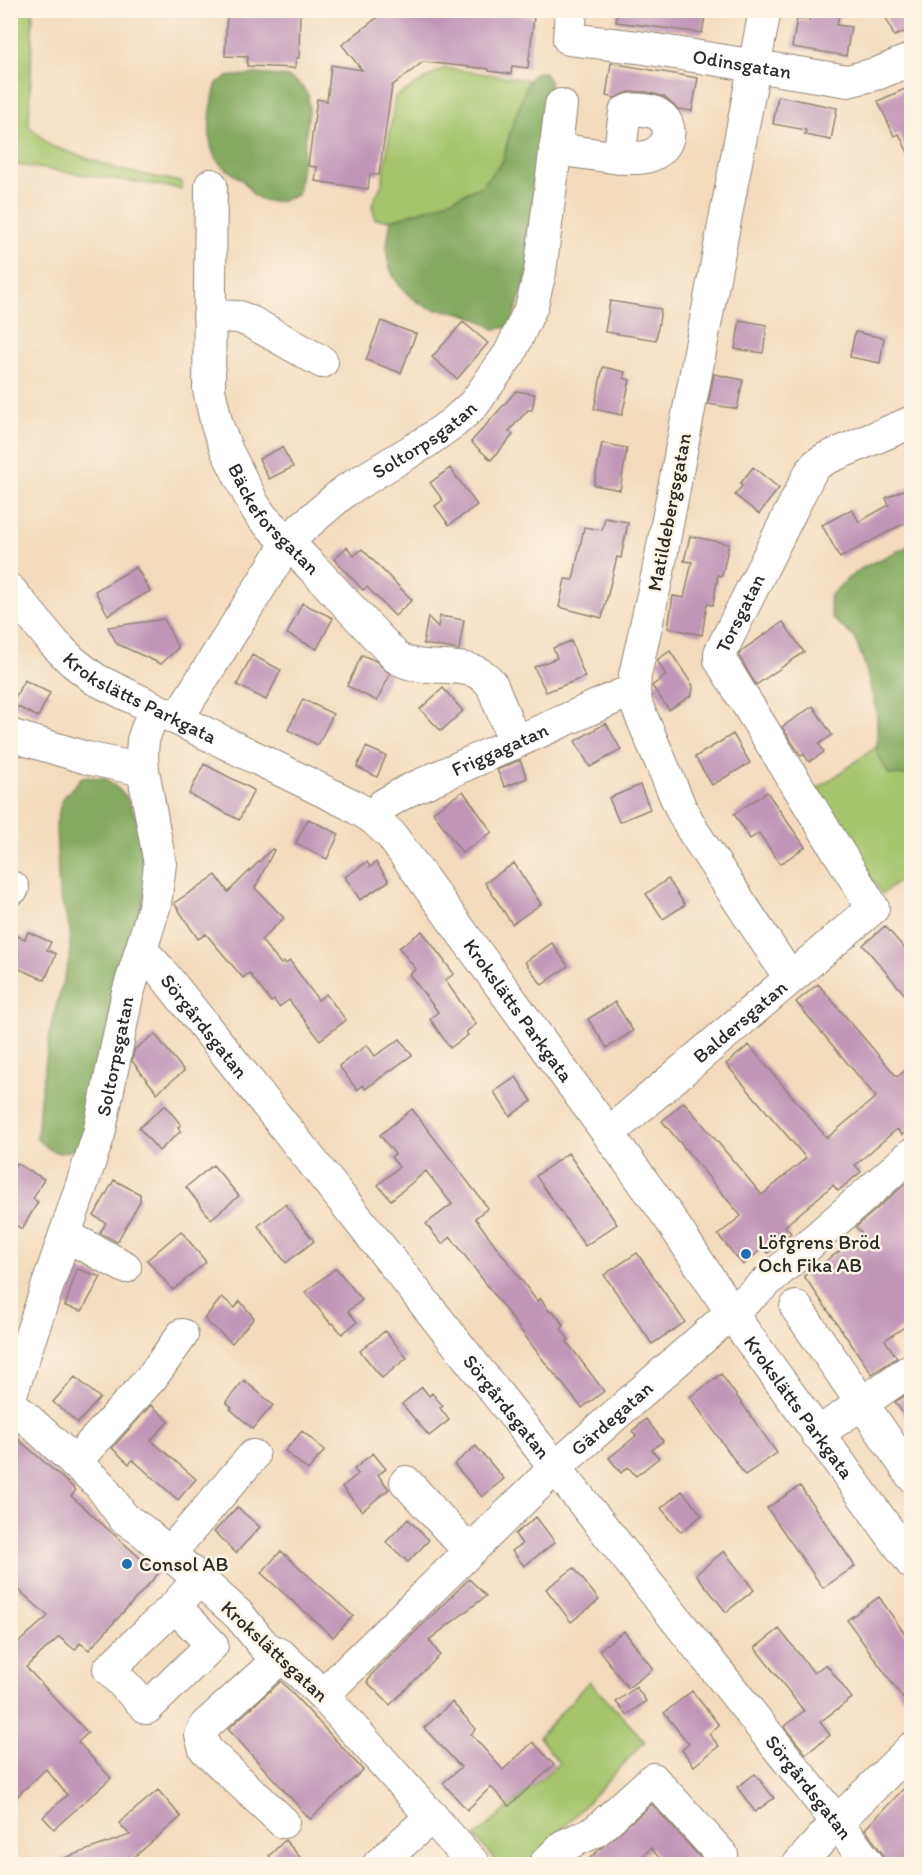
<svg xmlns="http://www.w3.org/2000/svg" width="922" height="1875" viewBox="0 0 922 1875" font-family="Itim,sans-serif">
<rect width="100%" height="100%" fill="#fcf5e5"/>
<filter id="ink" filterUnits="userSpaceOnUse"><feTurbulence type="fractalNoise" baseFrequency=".0167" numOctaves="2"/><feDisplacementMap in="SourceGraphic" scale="12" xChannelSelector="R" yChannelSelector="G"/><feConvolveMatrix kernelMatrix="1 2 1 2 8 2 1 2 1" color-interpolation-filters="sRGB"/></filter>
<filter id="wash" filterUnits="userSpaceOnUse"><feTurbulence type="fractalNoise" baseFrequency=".008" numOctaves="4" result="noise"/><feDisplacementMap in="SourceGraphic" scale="24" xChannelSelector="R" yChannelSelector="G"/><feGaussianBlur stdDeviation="1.35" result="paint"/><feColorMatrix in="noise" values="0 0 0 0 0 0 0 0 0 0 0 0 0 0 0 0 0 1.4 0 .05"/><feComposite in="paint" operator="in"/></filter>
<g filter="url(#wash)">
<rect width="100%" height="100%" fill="#f4dbbd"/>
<path fill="#a5c46c" stroke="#68784c" stroke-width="1.5" d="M11 10 33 11 29 126 51 146 124 171 182 182V189L11 164Z
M444 68 529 80 510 132 503 161 482 186 437 206 391 220 375 219 372 204 382 184 395 97Z
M911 722V872L882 894 812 793Z
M589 1681 645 1741 530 1864H499L475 1837 559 1763 539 1737Z"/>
<path fill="#84aa60" stroke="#586a46" stroke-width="1.5" d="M544 72 550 82 551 101 532 261 510 327 494 329C483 321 471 315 457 312 449 310 441 311 434 309 413 303 393 284 388 261 385 248 389 233 391 220L437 206 482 186 503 161 510 132 529 80 535 73Z
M256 74 287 77 300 84 308 95 309 110 298 194C284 201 268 206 254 195 250 191 247 185 243 181 235 174 223 168 217 160 204 142 211 103 217 83L227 77Z
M911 545V775H889L877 753V715L865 665 855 638 832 618 829 597 847 579 864 567Z
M82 777 105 778 125 795 141 826 147 883 85 1142C63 1156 57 1158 37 1139L40 1099 52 1021 70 957V929L59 893 56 825 62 799Z"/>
<g id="blocks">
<path fill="#c195b7" d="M227 10H300L299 58H296L295 68 247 66 248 57 225 56Z
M387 10H519V15L534 17 528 68 512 66 511 74 489 71V69L423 62 392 86 379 175 370 174 368 189 315 181 317 167 308 166 311 144 317 99 327 101 331 65 362 70 342 45Z
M617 10H706L702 33 616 22Z
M811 10H840L837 25 851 27 846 56 792 47 797 19 809 21Z
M883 10H912V29L894 36Z
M611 63 698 78 692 111 678 109 664 97 647 92H629L615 98 606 96Z
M912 86V161L899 134 894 136 878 101Z
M778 96 837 108 831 140 805 135 806 130 773 124Z
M610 301 661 309 656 340 605 332Z
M740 320 767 325 763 353 735 349Z
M381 321 416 334 401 373 366 360Z
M463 322 488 343 457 379 432 357Z
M855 332 884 338 880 363 850 357Z
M603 367 625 372 624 378 630 380 622 415 594 409Z
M714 374 743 380 737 409 708 404Z
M516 391 535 394 532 410H528L509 431 513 435 491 460 471 442Z
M602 443 627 448 620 490 594 485Z
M282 447 293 467 269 479 259 459Z
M753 467 779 488 759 514 735 495 742 486 740 484Z
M450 468 477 505 449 525 435 506 443 500 430 483Z
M912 486V521L899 526 840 558 822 525 852 509 859 522 889 505 886 498Z
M605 518 628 522 621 558 617 557 602 618 559 607 565 579 573 580 584 527 602 530Z
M690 536 729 544 722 576 718 575 713 605 707 604 702 635 668 628 673 596 684 598 692 562 684 561Z
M347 547 354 556 362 549 412 600 395 616 367 587 363 590 334 559Z
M136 567 150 591 108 615 95 591Z
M302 603 333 618 317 649 287 634Z
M440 616 464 620 459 650 423 644 428 617 438 627Z
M164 619 178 648 161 664 117 644 108 627Z
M783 622 804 652 756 685 739 656 741 651Z
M571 641 585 677 546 692 534 667 557 658 553 648Z
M670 651 693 686 692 695 669 710 652 686 666 675 657 660Z
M252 655 281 670 266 700 237 685Z
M362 655 376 661 390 674 377 701 347 686Z
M24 680 50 693 38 717 12 704Z
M443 688 463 711 441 731 420 709Z
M303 699 333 714 318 745 288 730Z
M813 706 832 735 819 744 824 752 809 762 804 754 801 756 782 727Z
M606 723 621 750 590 767 575 741Z
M733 734 750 763 712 785 695 757Z
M366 747 386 756 377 777 357 767Z
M520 760 527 778 505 787 497 770Z
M204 764 254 790 239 820 189 794Z
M640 785 650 809 619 822 609 798Z
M463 791 492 832 462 853 433 812Z
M767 792 805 847 780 864 759 833 750 839 734 814Z
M308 819 339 834 327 859 296 843Z
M272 849 274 850 255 888 284 918 261 940 281 964 284 962 285 964 290 961 318 1000 326 994 346 1020 320 1040 289 1000 279 1007 274 1000 271 1002 249 973 243 978 206 934 198 939 174 903 216 875 228 892Z
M367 862 370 867 376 862 389 881 360 900 345 877Z
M514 863 541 904 512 924 485 883Z
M668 879 685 905 663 919 646 894Z
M885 926 912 957V1003L863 945Z
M422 931 454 974 445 980 476 1024 466 1032 468 1035 450 1048 430 1019 438 1012 409 974 416 969 399 948Z
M28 932 51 942 47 950 56 954 45 980 10 965V933L25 939Z
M552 943 568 966 542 985 525 962Z
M818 984 897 1077 912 1065V1126L902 1135 897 1129 855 1165 861 1172 838 1191 833 1185 785 1226 791 1233 768 1253 763 1248 743 1265 718 1235 741 1216 662 1121 684 1102 762 1195 806 1158 726 1064 749 1045 827 1138 876 1097 796 1002Z
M615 1002 633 1031 607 1048 588 1019Z
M155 1034 184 1071 157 1093 132 1061 134 1050Z
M400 1039 412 1055 365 1089 363 1085 357 1090 339 1066 367 1045 375 1056Z
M516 1077 532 1101 510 1116 494 1092Z
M165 1105 181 1125 178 1127 181 1131 159 1151 139 1128Z
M412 1109 488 1208 475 1218 537 1301 540 1298 550 1312 553 1311 564 1326 561 1329 569 1340 567 1342 604 1391 582 1408 543 1360 451 1237 442 1244 426 1224 452 1204 426 1171 391 1200 378 1185 399 1167 391 1157 395 1154 380 1135Z
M568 1153 617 1224 585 1246 536 1176Z
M16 1163 44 1179 33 1199 38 1202 22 1229 10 1222V1173Z
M213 1165 239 1196 211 1219 186 1187Z
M912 1178V1322L885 1340 897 1358 872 1374 804 1276 863 1235 856 1227Z
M114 1180 140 1194V1201L117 1242 100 1233 106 1223 94 1216Z
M285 1204 314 1241 286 1263 258 1226Z
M181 1231 206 1262 173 1290 147 1260Z
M637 1253 685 1322 652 1344 604 1275Z
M336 1268 362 1300 348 1311 357 1322 342 1334 333 1323 331 1324 305 1292Z
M77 1269 101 1277 82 1311 65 1306Z
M222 1297 235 1308 240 1301 254 1318 232 1343 204 1319Z
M385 1331 407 1358 382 1378 360 1351Z
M721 1374 777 1453 745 1475 690 1397Z
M75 1377 100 1398 78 1423 53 1402Z
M244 1380 273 1405 253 1429 230 1409 232 1408 226 1402Z
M422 1387 429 1396 432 1393 443 1406 440 1408 449 1420 429 1436 402 1404Z
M912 1391V1426L895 1402Z
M151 1405 169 1421 151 1440 196 1479 178 1500 133 1460 129 1464 112 1448Z
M646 1419 663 1441 652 1450 659 1458 636 1476 628 1467 621 1473 609 1458 636 1436 632 1431Z
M302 1431 325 1450 308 1470 285 1451Z
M10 1432 76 1490 71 1496 158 1574 89 1650 80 1643 75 1650 59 1637 26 1667 88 1733 78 1742 111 1778 54 1829 43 1817 67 1795 46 1769 10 1803V1650L48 1616 10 1582Z
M476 1446 504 1479 482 1497 454 1464Z
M373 1453 386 1469 378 1475 389 1489 362 1511 342 1487 358 1474 354 1469Z
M800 1486 855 1566 823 1588 767 1508Z
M682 1491 702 1515 681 1532 661 1508Z
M237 1507 260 1527 236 1553 214 1532Z
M536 1517 555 1542 524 1566 512 1551 522 1544 515 1534Z
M408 1519 429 1540 408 1562 386 1542Z
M281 1551 353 1616 333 1637 261 1573Z
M724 1551 754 1590 726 1612 696 1574Z
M574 1568 599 1600 571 1622 546 1589Z
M469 1579 486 1596 429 1640 440 1655 390 1705 367 1682 371 1677 370 1676Z
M879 1597 912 1644V1711L847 1620Z
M779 1629 814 1673 826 1664 852 1698 820 1722 830 1735 806 1754 784 1727 804 1711 755 1648Z
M624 1631 653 1669 628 1688 599 1650Z
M281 1681 363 1770 310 1819 228 1729Z
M636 1687 646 1701 627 1715 616 1702Z
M692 1691 719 1725 709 1734 719 1746 694 1766 682 1750 689 1744 664 1713Z
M452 1702 476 1729 471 1734 503 1770 533 1742 554 1765 509 1806 491 1787 467 1810 443 1783 461 1767 424 1728Z
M755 1774 774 1798 755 1812 737 1787Z
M912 1780V1864H886L882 1853 865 1829Z
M158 1790 181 1817 126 1864H53V1862L130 1835 119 1823Z
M652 1804 706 1864H664L651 1848 635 1864H583Z
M285 1840 306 1864H277L269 1856Z"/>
</g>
</g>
<g filter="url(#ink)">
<use href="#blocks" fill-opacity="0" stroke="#908374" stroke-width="1.5"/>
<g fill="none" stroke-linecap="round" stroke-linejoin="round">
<defs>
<g id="minor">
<path id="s1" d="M571 10 569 39 638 47 848 81 879 73 912 59"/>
<path d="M765 10 658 572 635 675 634 692 637 706 681 809 693 831 790 978"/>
<path d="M555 149 613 157C624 158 636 159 646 157 675 150 678 113 643 110 637 109 631 109 625 112L619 158"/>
<path id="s2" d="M211 185 209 390 217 425 227 451 254 505 262 517 313 568 396 657C425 677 470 654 492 685L515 743"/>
<path d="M209 316 239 317 251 322 322 362"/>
<path id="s3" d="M10 590 54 643 72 661 95 679 350 804 373 818 391 835 668 1216 743 1330 912 1563"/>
<path id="s4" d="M177 719 287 544 303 527 345 491 426 442 454 422 474 404 510 353 532 305 540 272 561 105"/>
<path d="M10 735 87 758 143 770"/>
<path id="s5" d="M373 818 383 805 407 791 621 695 634 692"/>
<path d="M10 887 13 888"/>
<path id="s6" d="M140 953 149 958 160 970 837 1822 868 1864"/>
<path id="s7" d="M609 1133 873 908 720 660V653L810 473 816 465 825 459 912 422"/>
<path d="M65 1235 125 1267"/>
<path d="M796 1307 912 1476"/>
<path id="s8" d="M10 1397 99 1134 127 996 155 904 160 864 143 770 142 754 143 740 154 709"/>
<path d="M10 1403 100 1485 124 1518 143 1531 199 1579 239 1615 265 1647 282 1656 323 1695 474 1864"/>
<path d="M817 1434 912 1369"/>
<path d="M74 1463 152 1377 182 1335"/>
<path d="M406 1482 469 1551"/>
<path d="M169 1554 253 1456"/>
<path d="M175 1606 212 1645 147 1708 109 1669 175 1606 199 1579"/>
<path d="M282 1656 206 1725 201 1735 205 1749 283 1822"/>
<path id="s9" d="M323 1695 555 1468 912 1154"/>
<path d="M379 1864 432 1816"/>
<path d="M545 1864 563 1846 596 1831 653 1779 722 1855"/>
<path d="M799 1864 837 1822 912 1748"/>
</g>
</defs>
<use href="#minor" stroke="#908374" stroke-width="34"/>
<use href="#minor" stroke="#fff" stroke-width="32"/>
</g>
</g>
<g fill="#1f6fb2" stroke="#fcf5e5" stroke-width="2">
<circle cx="746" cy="1254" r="6"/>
<circle cx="127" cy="1564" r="6"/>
</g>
<g text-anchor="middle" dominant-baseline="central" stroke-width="5" stroke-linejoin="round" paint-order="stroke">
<g font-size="20" fill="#2b2b2b" stroke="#fcf5e5">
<text stroke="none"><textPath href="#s1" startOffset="204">Odinsgatan</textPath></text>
<text stroke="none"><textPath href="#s4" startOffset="380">Soltorpsgatan</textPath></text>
<text transform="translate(669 512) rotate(-79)">Matildebergsgatan</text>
<text stroke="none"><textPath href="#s2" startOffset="352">Bäckeforsgatan</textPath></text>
<text stroke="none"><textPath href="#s7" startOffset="690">Torsgatan</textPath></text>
<text stroke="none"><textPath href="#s3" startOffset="172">Krokslätts Parkgata</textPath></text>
<text stroke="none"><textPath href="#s5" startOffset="146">Friggagatan</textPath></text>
<text stroke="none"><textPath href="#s3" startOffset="676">Krokslätts Parkgata</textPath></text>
<text stroke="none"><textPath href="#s7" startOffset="172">Baldersgatan</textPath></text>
<text stroke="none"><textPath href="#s6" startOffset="98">Sörgårdsgatan</textPath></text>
<text stroke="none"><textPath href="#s8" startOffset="357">Soltorpsgatan</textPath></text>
<text stroke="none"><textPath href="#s6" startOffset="584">Sörgårdsgatan</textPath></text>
<text stroke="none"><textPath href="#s3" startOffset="1162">Krokslätts Parkgata</textPath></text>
<text stroke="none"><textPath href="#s9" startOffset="400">Gärdegatan</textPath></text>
<text transform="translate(275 1651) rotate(43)">Krokslättsgatan</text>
<text stroke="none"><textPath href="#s6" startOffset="1070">Sörgårdsgatan</textPath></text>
</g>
<g font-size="20" fill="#2b2b2b" stroke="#fcf5e5" text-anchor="start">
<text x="758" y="1242">Löfgrens Bröd<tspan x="758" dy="23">Och Fika AB</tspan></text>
<text x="139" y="1564">Consol AB</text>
</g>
</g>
<rect width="922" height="1875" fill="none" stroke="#fcf5e5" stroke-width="36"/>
</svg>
